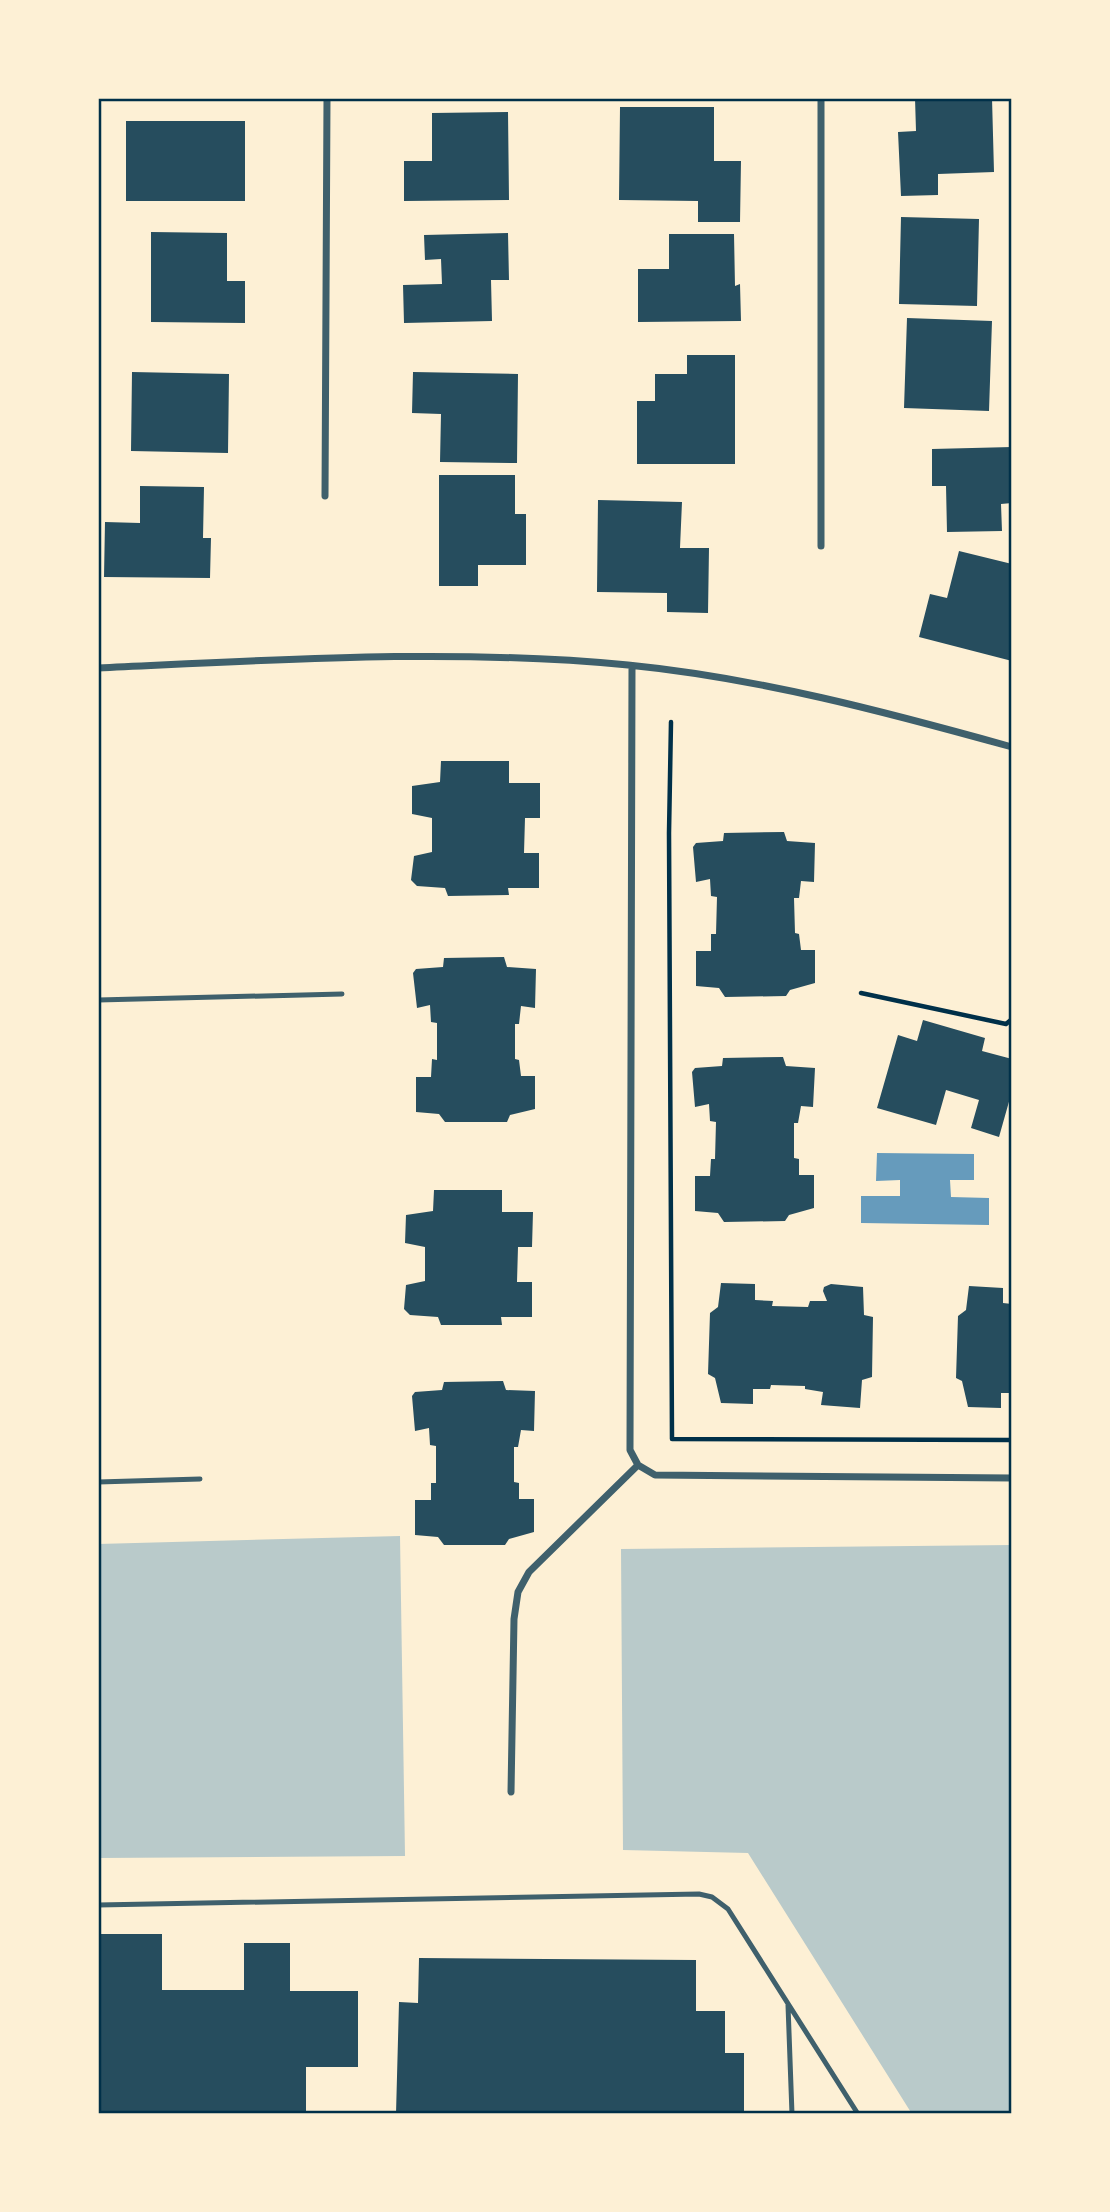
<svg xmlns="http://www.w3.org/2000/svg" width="1110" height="2212" viewBox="0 0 1110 2212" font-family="Overpass,sans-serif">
<rect width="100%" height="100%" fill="#fdf0d5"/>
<path fill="#b9caca" d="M400 1536 405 1856 98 1858V1544Z
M1012 1545V2114H912L748 1853 623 1850 621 1549Z"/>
<path fill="#669bbc" d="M877 1153 974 1154V1180H950L951 1197 989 1198V1225L861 1223V1196H900V1180L876 1181Z"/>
<path fill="#264d5e" d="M915 98H992L994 172 938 174V195L901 196 898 132 916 131Z
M620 107H714V161H741L740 222H698V201L619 200Z
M508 112 509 200 404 201V161H432V113Z
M126 121H245V201H126Z
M901 217 979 219 977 306 899 304Z
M151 232 227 233V281H245V323L151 322Z
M508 233 509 280H491L492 321 404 323 403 285 442 284 441 259 425 260 424 235Z
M669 234H734L735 286 740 284 741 321 638 322V269H669Z
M907 318 992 321 989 411 904 408Z
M687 355H735V464H637V401H655V374H687Z
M132 372 229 374 228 453 131 451Z
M413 372 518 374 517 463 440 462 441 414 412 413Z
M1012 447V503L1001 504 1002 531 947 532 946 486H932V449Z
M439 475H515V514H526V565H478V586H439Z
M140 486 204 487 203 538H211L210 578 104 577 105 522 140 523Z
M598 500 682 502 680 548H709L708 613 667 612V593L597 592Z
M959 551 1012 564V661L919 637 930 594 947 598Z
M441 761H509V783H540V818H525L524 853H539V888H508L509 895 448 896 445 888 417 886 411 880 414 856 432 852V818L412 814V786L440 782Z
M784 832 787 841 815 843 814 882 801 881 799 898H794L795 933 799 934 801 950H815V983L790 990 786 996 725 997 719 988 696 986V951H711V934H716L717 897 711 896 710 879 696 882 693 847 696 843 723 841 724 833Z
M504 957 507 967 536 969 535 1008 521 1006 519 1024H515V1059L519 1060 521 1076H535V1109L510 1115 507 1122H445L439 1114 416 1112V1077H431L432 1059 437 1060V1023L431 1022 430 1005 417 1008 413 973 416 969 443 967 444 958Z
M923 1020 985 1038 982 1051 1012 1059V1091L999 1137 971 1128 979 1100 946 1090 936 1125 877 1108 898 1035 917 1041Z
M783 1057 786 1066 815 1068 813 1107 801 1106 798 1123H794V1158L799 1159V1175H814V1208L789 1215 785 1221 724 1222 718 1213 695 1211V1176H710L711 1159H715L716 1122 710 1121 709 1104 695 1107 692 1072 695 1068 722 1066 723 1058Z
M434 1190H502V1212H533L532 1247H518L517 1282H532V1317H501L502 1325H441L438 1317 410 1315 404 1309 406 1285 425 1281V1247L405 1243 406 1215 433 1211Z
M721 1283 755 1284V1300L773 1301 772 1306 808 1307 810 1301H827L823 1291 824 1287 831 1284 863 1287 864 1315 873 1317 872 1377 862 1380 860 1408 821 1405 823 1392 805 1389V1386L771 1385 770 1389H753V1404L721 1403 715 1378 708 1374 710 1313 718 1307Z
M969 1286 1003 1288V1303L1012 1304V1393H1001V1408L968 1407 962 1381 956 1378 958 1316 966 1310Z
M503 1381 506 1390 535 1391 534 1431 521 1430 518 1447H514V1482L519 1483V1499H534V1532L509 1539 505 1545H444L438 1537 415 1535V1500H431V1483H436V1446L430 1445 429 1428 415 1431 412 1396 415 1392 442 1390 444 1382Z
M98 1934H162V1990H244V1943H290V1991H358V2067H306V2114H98Z
M419 1958 696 1960V2011H725V2053H744V2114H396L399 2002 418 2003Z"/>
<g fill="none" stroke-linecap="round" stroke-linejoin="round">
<path stroke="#003049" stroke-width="4.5" d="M671 722 669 833 672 1439 1012 1440
M861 993 1006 1024 1012 1019"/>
<path stroke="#3f606c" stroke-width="5" d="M98 1000 342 994
M98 1482 200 1479
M98 1905 699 1894 712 1897 728 1909 858 2114
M788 2005 792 2114"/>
<path stroke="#3f606c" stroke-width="7" d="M821 98V546
M325 496 327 98
M632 666 630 1450 638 1465 655 1475 1012 1478
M98 668C274 660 452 648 628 665 759 678 886 712 1012 747
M511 1792 514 1619 518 1592 529 1572 638 1465"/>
</g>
<rect width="1110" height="2212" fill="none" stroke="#fdf0d5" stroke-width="200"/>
<rect x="100" y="100" width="910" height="2012" fill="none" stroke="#003049" stroke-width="2.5"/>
</svg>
